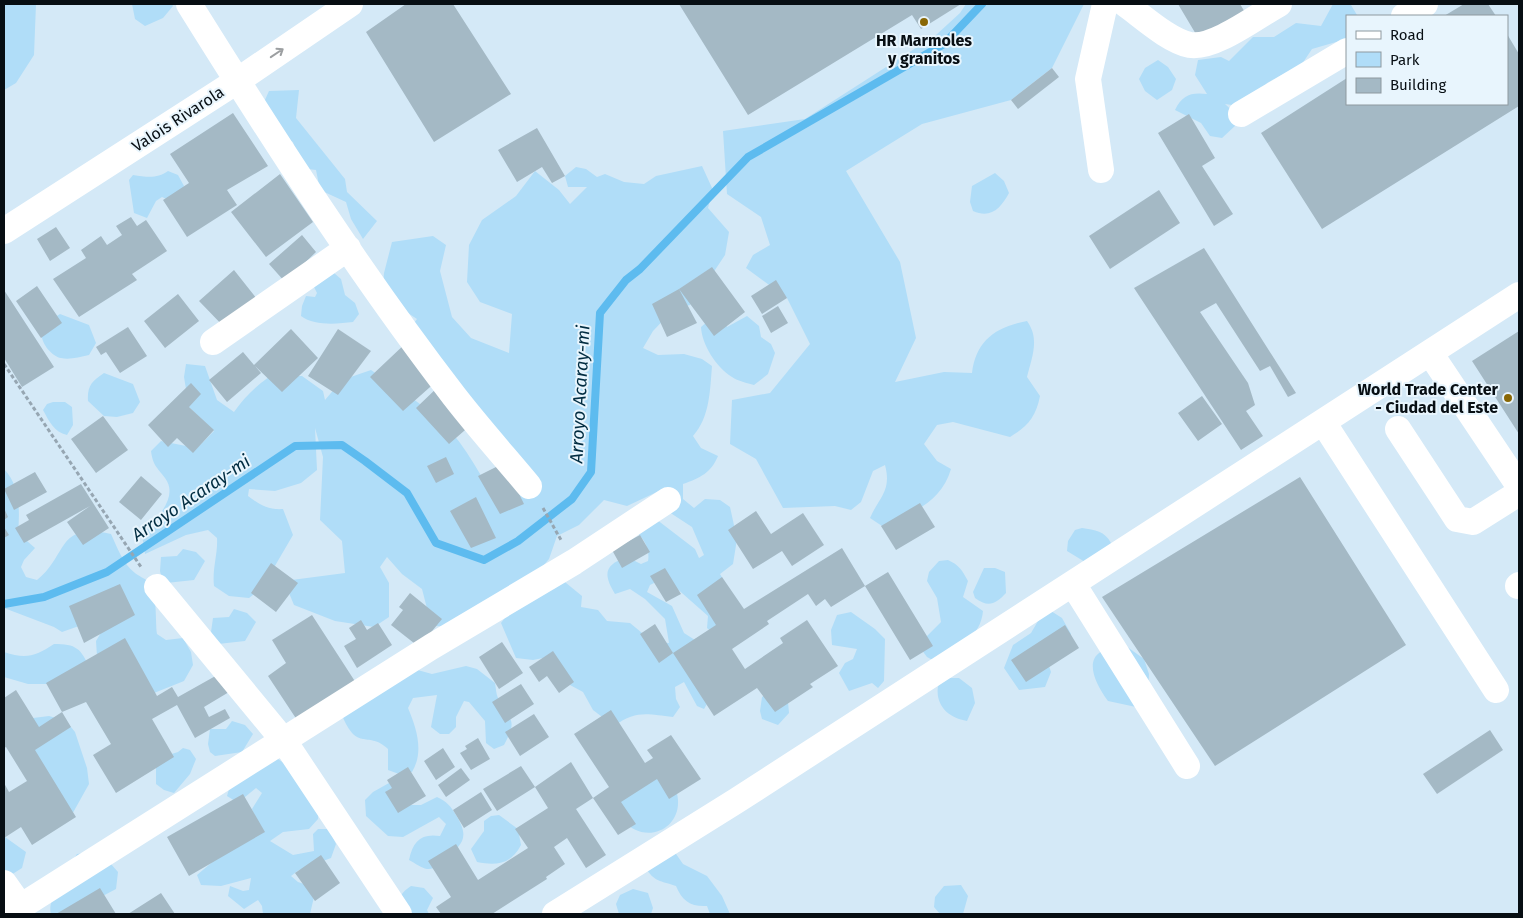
<svg xmlns="http://www.w3.org/2000/svg" width="1523" height="918" viewBox="0 0 1523 918" font-family="'Fira Sans',sans-serif">
<rect width="100%" height="100%" fill="#d4e9f7"/>
<path fill="#b0ddf8" d="M4 4H36L34 55 16 83 4 90Z
M132 4H172L173 6 163 18 145 26 135 19Z
M966 4H1084L1052 68 1011 100 922 124 846 171 900 262 916 338 895 382 944 372 972 373C976 341 995 327 1027 321 1040 339 1032 357 1027 377L1040 396C1036 417 1027 427 1010 437L953 422 937 425 924 444 937 461 951 469C941 503 912 513 882 526L870 518C879 497 892 491 885 465L873 471 861 502 851 510 835 506 783 508 756 459 730 444 732 400 770 393 810 344 787 298 746 268 753 255 770 245 761 217 727 194 723 131 805 119 936 35 960 13Z
M1333 4 1351 5 1357 15 1347 16V37L1343 40 1312 49 1302 64 1267 83 1256 98 1232 105 1225 104 1238 116 1236 125 1222 138 1210 136 1201 123 1175 110C1182 95 1191 92 1207 94L1195 75 1198 60 1221 57 1229 61 1253 37H1274L1296 23 1321 26Z
M1158 60 1168 67 1176 79 1172 90 1157 100 1145 91 1139 79 1145 68Z
M299 90 296 118 345 179 347 192 377 221 363 239 351 219 346 202 320 190 316 170 300 168 293 142 278 135 264 102 269 91Z
M702 166 713 190 708 208 729 232 725 255 707 282 690 305 674 309 653 331 643 348 658 355 684 354 702 359 712 366C710 390 710 417 693 436L701 448 718 456C711 473 700 478 683 484V499L694 508 705 499 720 500 730 507 737 539 733 564 720 574 723 579 715 635 707 628 708 616 674 586 658 581 650 585 647 592 672 606 684 633 709 649 711 697 704 709 697 706 684 682 675 687 676 699 680 707 673 717C647 714 636 710 614 726L593 710 583 692 570 685 553 656 533 660 516 658 501 623 507 615 560 578 582 596 581 607 598 610 607 621 630 623 653 642 669 643 665 619 645 599 630 589 615 594C603 574 604 565 627 557L641 564 648 561C650 550 645 538 634 531L652 516 695 549 699 558 704 555 692 527 669 512 659 491 627 506 604 500 579 525 557 536 549 559 537 573 456 627 436 626 430 620 422 589 402 574 387 557 380 567 389 583V617L374 627 335 621 294 605 284 581 345 573 342 541 320 520 323 457 315 428 317 470 301 483 275 491 249 489 248 496C260 505 268 510 283 509L293 535 262 588 249 598 229 596 214 586C212 569 218 554 217 538L208 530 186 535 145 554 142 535C154 521 180 498 165 478 157 467 153 466 151 451L161 441 186 446 193 452 214 431 189 407 184 377 186 364 205 366 217 400 234 412C248 392 263 380 283 368L295 376H302L323 391 325 400 342 380 371 370C395 387 422 403 443 423 466 446 482 477 497 505L510 480 402 339 417 319 382 296 384 273 392 242 433 236 446 245 440 271 452 317 471 338 509 353 512 314 480 302 467 282 469 245 482 220 516 196 535 171 559 190 570 204 587 187H568L565 176 576 167 586 169 597 177 605 174 624 182 644 184 656 176Z
M168 171 178 175 184 186 180 196 169 200 162 197 156 201 147 218 134 213 129 180 133 175C147 177 157 179 168 171Z
M995 173 1004 181 1009 193C1001 208 991 219 973 211L970 202 972 186Z
M334 273 341 279 345 295 355 303 359 314 353 322C337 324 314 326 301 316L302 306 306 296 315 297 317 293 314 287Z
M60 314 89 325 96 343 89 355C79 357 70 360 61 358 51 356 39 341 42 330 44 323 54 318 60 314Z
M724 315 727 327 747 316 759 326 761 337 771 344 775 353 768 374 754 385C747 383 738 381 732 377 716 367 702 345 701 327L714 316Z
M104 373 133 384 140 402 133 413 117 417 104 416 88 401C87 386 92 381 104 373Z
M53 402H65L72 407 73 425 67 435C54 432 49 421 43 410L47 404Z
M4 469C20 485 20 512 18 533L35 548 24 560 21 567 26 577 37 580C68 555 57 521 111 534 117 547 123 564 135 573 138 576 145 578 148 582 158 593 155 620 157 634L166 640 183 638 191 652 193 665 184 681 154 693 97 656 96 641 102 631 79 626 62 632 54 627 4 608Z
M1082 528C1095 530 1105 531 1111 543L1107 554 1085 562 1067 551 1068 541 1075 530Z
M183 549 196 552 205 561 194 580 166 583 162 580 160 571 161 557 177 556Z
M948 560C959 565 962 570 968 581L963 597 983 611C981 636 958 649 940 664L927 657 921 649 926 637 941 622 937 598 927 581 929 572 939 561Z
M984 568H995L1005 572 1006 593C996 604 988 608 975 598L973 592Z
M234 609 247 613 256 622 245 641 218 644 211 632 213 618 229 617Z
M1051 611 1062 618 1071 634 1066 647 1049 666 1051 672 1045 687 1019 690 1004 668 1013 645 1031 633 1038 621Z
M851 612 875 629 885 639 884 681 878 688 872 683 849 691 839 673 845 663 853 659 857 649 832 645 831 630 837 615Z
M54 644C76 644 81 648 90 669L53 684H28L4 677V652C25 659 35 657 54 644Z
M1126 646 1144 659 1149 674 1148 693 1136 707 1108 701C1088 673 1082 647 1126 646Z
M466 666 477 669 495 683C496 688 496 694 498 698 509 723 519 716 504 745L494 749 486 743 485 721 469 702 464 701 456 717V727L449 734H440L431 727 437 695 413 698 408 708C417 729 424 752 412 772L399 774 388 770V749C369 730 357 753 342 715L414 669 432 674Z
M947 678H959L972 688 975 703 967 721C949 718 935 706 938 686Z
M773 690 788 702 789 713 778 725 762 719 760 711 762 697Z
M49 716 66 721 75 732 87 768 89 784 70 818 29 783 33 718Z
M232 721 245 725 253 734 242 752 215 756 210 752 208 744 210 729H226Z
M183 748 190 750 196 759 190 774 174 793 164 790 156 784V768L162 757 178 752Z
M275 757 291 768 319 807 318 819 309 829 283 832 270 841 293 855 314 851 313 834 318 829H329L336 844 331 858 299 870 291 876 298 882 310 886 314 897 310 914H263L262 906 258 900 244 909 228 896 230 886 243 891 249 890 251 878 221 886 201 885 197 875 230 847 259 828 252 809 262 793 256 788 245 797 235 801 227 796 231 782Z
M648 772 676 790C688 827 645 849 621 818L620 791Z
M389 783 408 805H421L437 797C447 802 450 805 456 815 470 838 463 844 444 860 439 864 434 870 427 869 421 868 415 863 409 860 413 841 421 833 440 836L446 824 439 817 403 837 388 836 366 816 365 800 373 792Z
M499 815 518 829 521 845C511 864 497 866 477 862L471 849 484 831V821L491 816Z
M4 820 8 829 5 837 26 852 22 868 11 875 4 874Z
M674 851 683 864 707 876 722 896 730 914H710L707 906C691 907 682 901 676 886 663 881 656 883 647 870Z
M94 852 103 855 118 872 116 889 97 899 89 914H51C46 900 69 866 77 854Z
M961 885 968 896 963 914H940L934 907 935 897 944 886Z
M411 886 424 888 433 898 427 910 429 914H396C398 900 399 894 411 886Z
M633 889 648 893 653 908 651 914H619L616 904 620 895Z"/>
<g fill="none" stroke-linecap="round" stroke-linejoin="round">
<path stroke="#5dbbef" stroke-width="8" d="M4 604 44 597 107 572 295 446 342 445 365 461 407 493 436 543 484 560 518 541 572 499 591 472 600 313 626 280 640 269 748 157 944 44 982 4"/>
</g>
<path fill="#a4b9c5" d="M406 4H453L511 94 434 142 366 32Z
M679 4H961L921 29 912 15 748 115Z
M1178 4H1240L1246 14 1200 41Z
M1464 4H1488L1496 16H1444Z
M1507 34 1519 54V106L1322 229 1261 133 1347 78V104H1507Z
M1052 68 1059 77 1018 109 1011 100Z
M233 113 268 166 227 190 237 205 187 237 163 200 189 183 170 154Z
M1189 114 1215 158 1202 166 1233 214 1214 226 1158 133Z
M537 128 565 176 552 183 542 167 517 182 498 150Z
M280 174 313 222 266 257 231 212Z
M1159 190 1180 223 1110 269 1089 236Z
M131 217 137 226 146 220 167 251 132 274 137 280 79 317 53 279 86 258 81 250 101 236 107 245 122 235 116 226Z
M56 227 70 248 50 261 37 239Z
M302 235 316 252 285 282 269 264Z
M1204 248 1296 393 1288 397 1270 366 1260 371 1216 303 1200 312 1248 383 1255 405 1246 411 1263 436 1241 450 1134 288Z
M712 267 745 312 714 336 679 289Z
M234 270 261 304 228 331 199 301Z
M776 280 787 298 762 314 751 296Z
M37 286 62 323 41 338 16 301Z
M679 289 697 323 667 337 652 304Z
M4 290 54 367 22 387 4 358Z
M178 294 199 321 165 348 144 321Z
M778 306 788 323 771 333 762 316Z
M128 327 147 356 120 373 106 352 101 355 96 347Z
M291 329 318 358 282 392 255 366 261 373 227 402 209 380 243 352 254 365Z
M338 329 371 351 338 395 308 376Z
M1519 331V434L1472 361Z
M407 342 438 380 403 411 370 377Z
M191 383 201 394 189 407 214 430 193 453 177 438 168 447 148 425Z
M440 385 472 424 449 444 416 408Z
M1202 396 1222 424 1198 441 1178 413Z
M103 416 128 450 96 473 71 439Z
M446 457 454 474 436 483 427 466Z
M504 463 524 504 500 514 478 476Z
M35 472 47 492 14 510 4 489Z
M141 476 162 494 141 520 119 502Z
M1300 477 1406 645 1215 766 1102 597Z
M81 484 109 528 83 545 67 522 90 506 24 543 15 528 29 520 26 515Z
M476 497 496 538 471 548 450 511Z
M920 503 935 527 896 550 881 526Z
M4 508 8 517 4 520Z
M756 511 771 534 803 513 824 545 792 566 782 551 753 569 728 530Z
M4 527 9 535 4 538Z
M640 535 650 552 622 568 612 550Z
M842 548 865 586 831 607 825 599 816 606 808 594 767 621 769 624 732 649 745 669 783 643 780 638 807 620 838 666 810 684 813 687 775 712 757 688 714 716 673 653 659 663 640 634 655 624 673 653 716 625 697 595 722 577 744 609Z
M271 563 298 583 276 612 251 593Z
M665 568 681 594 666 602 650 576Z
M888 572 933 646 910 660 865 586Z
M120 584 135 615 84 643 69 606Z
M410 593 442 619 419 647 391 625 403 610 399 607Z
M312 615 358 686 299 723 268 676 286 663 272 640Z
M361 620 367 630 378 623 392 645 357 668 344 646 356 639 349 628Z
M1065 625 1079 648 1026 682 1011 660Z
M125 638 157 696 172 687 178 697 219 674 229 692 204 707 209 717 225 709 230 718 195 738 177 705 152 719 174 757 116 793 93 755 111 744 86 702 62 712 46 683Z
M502 642 523 673 499 689 479 657Z
M553 651 574 682 559 693 547 676 539 682 529 667Z
M521 684 534 704 505 723 492 702Z
M16 690 39 727 62 712 71 727 35 750 76 817 32 845 21 827 4 838V783L9 792 27 781 6 747 4 748V698Z
M611 710 645 763 653 758 647 750 671 735 701 779 669 799 657 779 621 802 636 824 618 835 593 798 609 787 574 734Z
M534 714 549 737 520 756 505 732Z
M1490 730 1503 750 1437 794 1423 774Z
M478 738 490 759 471 770 460 753 467 749 465 746Z
M443 748 455 767 436 780 424 761Z
M571 762 593 798 576 809 606 855 586 868 567 838 554 847 565 864 546 877 547 879 492 914H441L436 907 451 897 428 861 456 844 478 880 528 848 515 829 548 808 535 787Z
M521 766 535 787 497 811 483 789Z
M408 767 426 796 398 813 385 792 392 788 387 780Z
M461 768 470 780 446 797 438 785Z
M481 792 492 810 464 828 453 810Z
M243 794 265 832 189 876 167 837Z
M321 855 340 883 315 901 295 873Z
M100 888 116 914H56Z
M161 893 175 914H128Z"/>
<g fill="none" stroke-linecap="round" stroke-linejoin="round">
<path stroke="#96a6b2" stroke-width="3" stroke-dasharray="4 2.5" stroke-linecap="butt" d="M4 364 141 567
M543 508 561 540"/>
<path stroke="#fff" stroke-width="26" d="M189 4C272 137 358 271 454 396 478 427 504 456 529 486
M1125 4C1142 16 1169 41 1190 45 1214 49 1257 16 1279 4
M1404 16 1425 4
M1241 114 1347 51
M1101 170 1088 79 1105 4
M4 231 237 81 350 4
M213 342 348 248
M1430 353 1519 486
M1323 422 1496 690
M1398 429 1457 519 1473 522 1519 493
M1073 584 1187 766
M1518 586 1519 585
M157 587 284 741 399 914
M4 883 21 907
M9 914 431 647 574 562 668 500
M555 914 736 801 1519 295"/>
</g>
<defs><path id="oneway-shaft" d="M-6 0H5M1.5-3L5.5 0L1.5 3" fill="none" stroke-width="1.6" stroke-linecap="round" stroke-linejoin="round" transform="scale(1.25)"/></defs>
<use stroke="#9c9fa1" href="#oneway-shaft" transform="translate(277 53) rotate(-34)"/>
<g fill="#896705" stroke="#e8f5fd" stroke-width="2">
<circle cx="924" cy="22" r="5"/>
<circle cx="1508" cy="398" r="5"/>
</g>
<g text-anchor="middle" dominant-baseline="central" stroke-width="4" stroke-linejoin="round" paint-order="stroke">
<g font-size="16" font-weight="bold" fill="#070e13" stroke="#e8f5fd">
<text x="924" y="40">HR Marmoles<tspan x="924" dy="18">y granitos</tspan></text>
<text x="1498" y="389" text-anchor="end">World Trade Center<tspan x="1498" dy="18">- Ciudad del Este</tspan></text>
</g>
<g font-size="16" fill="#070e13" stroke="#e8f5fd">
<text transform="translate(178 119) rotate(-33)">Valois Rivarola</text>
</g>
<g font-size="18" font-style="italic" fill="#022d42" stroke="#e8f5fd">
<text transform="translate(580 394) rotate(-87)">Arroyo Acaray-mi</text>
<text transform="translate(191 498) rotate(-34)">Arroyo Acaray-mi</text>
</g>
</g>
<rect width="1523" height="918" fill="none" stroke="#070e13" stroke-width="10"/>
<rect x="1346" y="15" width="162" height="90" fill="#e8f5fd" stroke="#8e999f"/>
<rect x="1356" y="31" width="25" height="8" fill="#ffffff" stroke="#8e999f"/>
<text x="1390" y="40" font-size="15" fill="#070e13">Road</text>
<rect x="1356" y="52" width="25" height="15" fill="#b0ddf8" stroke="#8e999f"/>
<text x="1390" y="65" font-size="15" fill="#070e13">Park</text>
<rect x="1356" y="78" width="25" height="15" fill="#a4b9c5" stroke="#8e999f"/>
<text x="1390" y="90" font-size="15" fill="#070e13">Building</text>
</svg>
